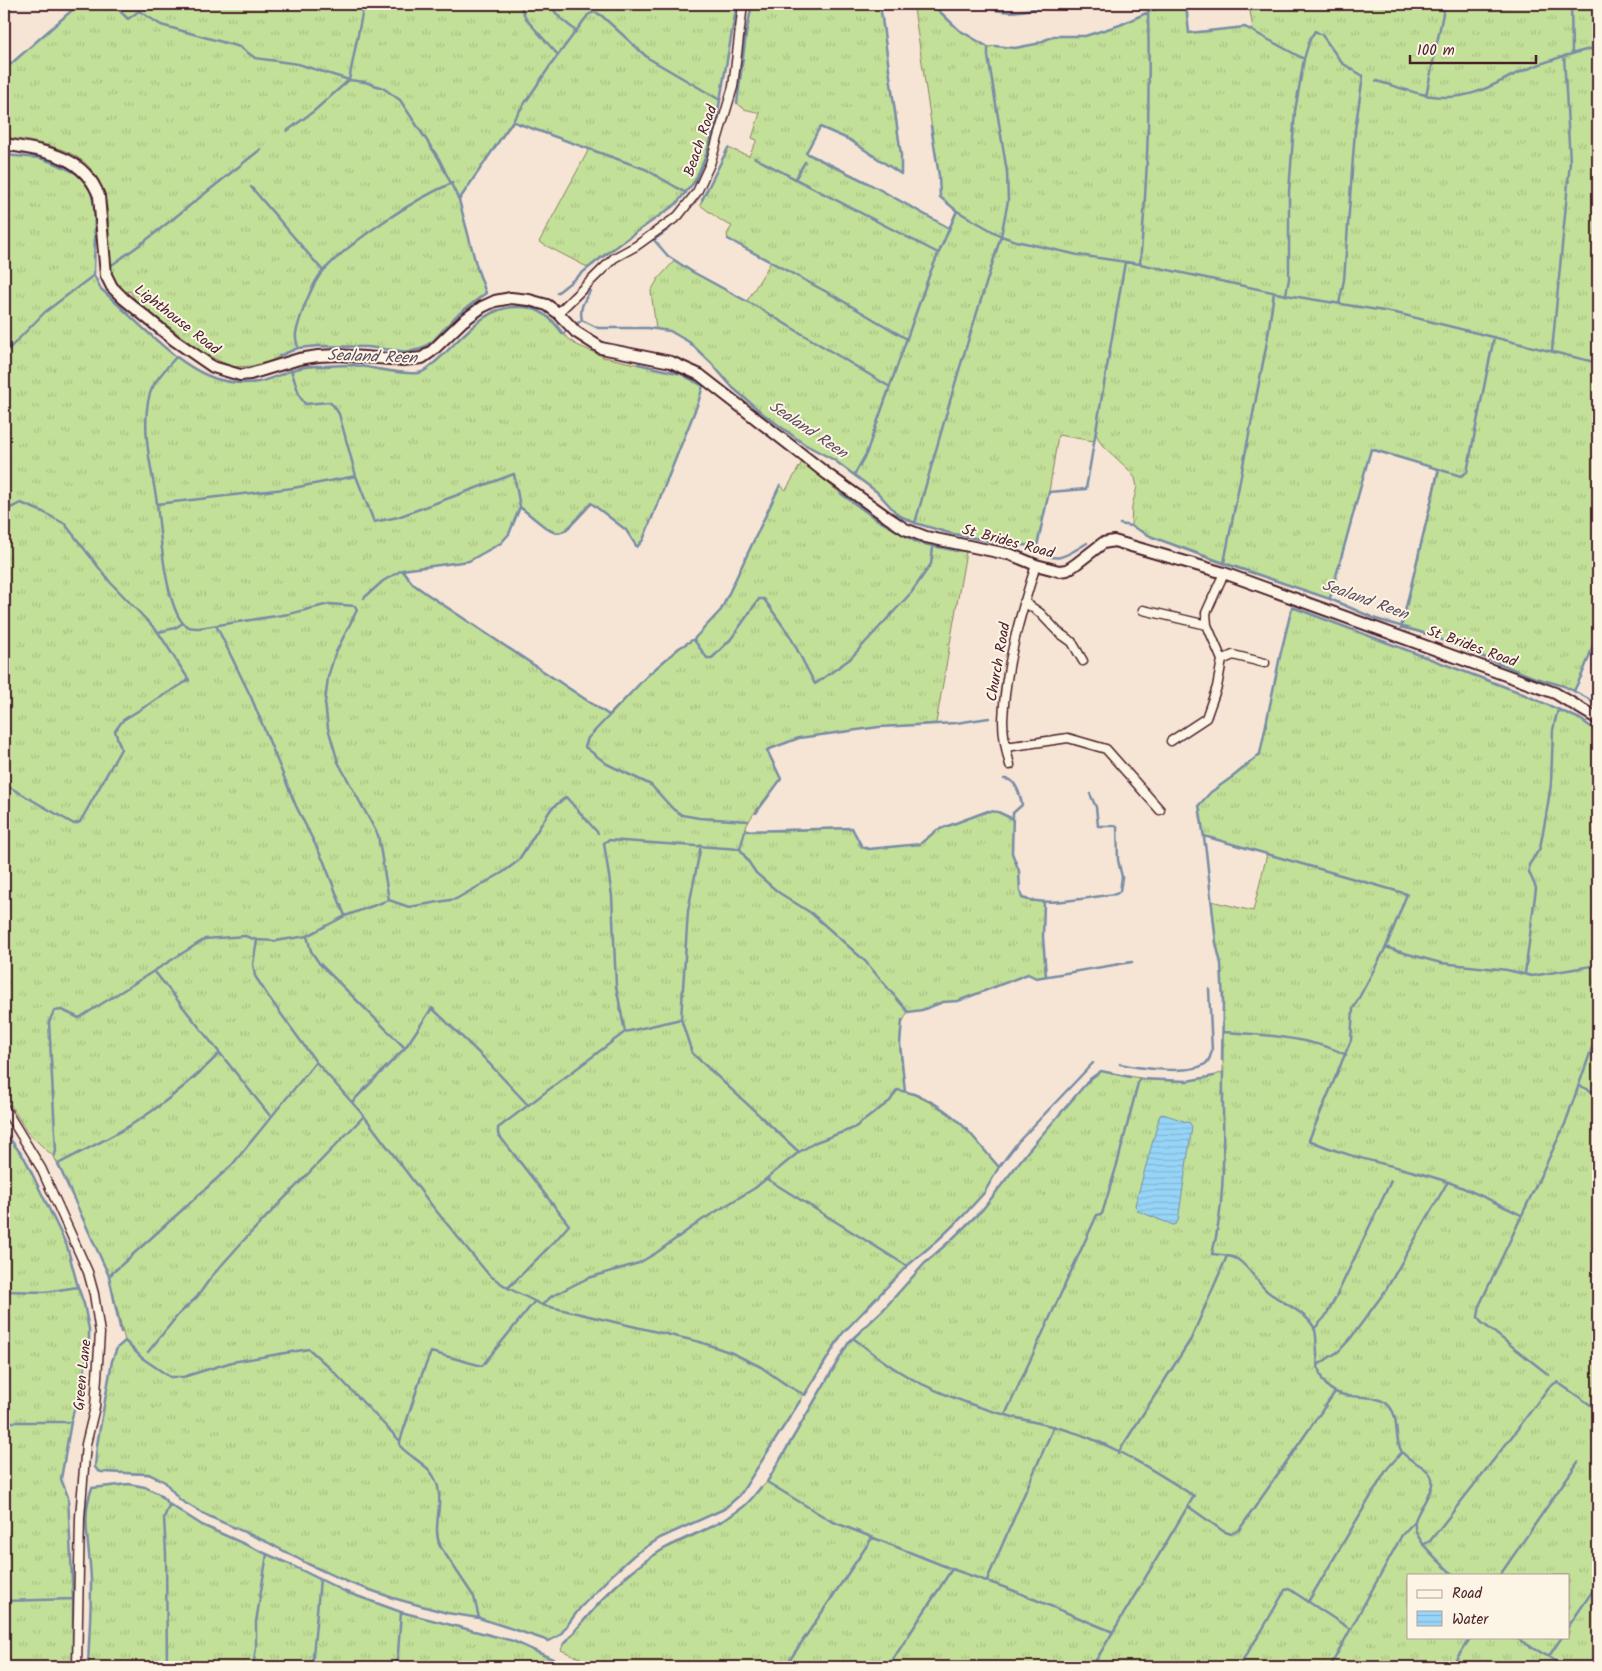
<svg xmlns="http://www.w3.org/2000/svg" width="1602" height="1671" viewBox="0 0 1602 1671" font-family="Kalam,sans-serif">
<defs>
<pattern id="grass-tufts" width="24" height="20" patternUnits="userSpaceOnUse" patternTransform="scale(1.25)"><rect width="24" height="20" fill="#c3e098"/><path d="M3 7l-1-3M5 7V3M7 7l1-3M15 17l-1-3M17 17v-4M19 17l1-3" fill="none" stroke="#a9c083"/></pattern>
<pattern id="water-rules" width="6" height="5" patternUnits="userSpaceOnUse" patternTransform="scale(1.25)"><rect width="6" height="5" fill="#96d5f7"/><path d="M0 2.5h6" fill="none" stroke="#83b6d4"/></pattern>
</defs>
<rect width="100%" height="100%" fill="#f6e5d5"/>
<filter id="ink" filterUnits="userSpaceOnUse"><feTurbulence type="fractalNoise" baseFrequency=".02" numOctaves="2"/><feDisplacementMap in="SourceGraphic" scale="10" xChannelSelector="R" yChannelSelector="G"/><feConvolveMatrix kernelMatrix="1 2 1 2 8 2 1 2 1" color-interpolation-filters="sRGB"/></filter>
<g filter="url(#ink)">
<path fill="url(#grass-tufts)" stroke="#868062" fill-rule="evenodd" d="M79 4H737L716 123 705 158 695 181 676 204 589 268 539 242 589 149 514 122 490 153 459 200 477 268 486 293 456 316 433 341 421 349 408 352 368 347 318 346 298 348 268 362 252 366 233 367 206 355 136 301 130 291 124 292C106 271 109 261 109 235 109 157 72 147 4 137V70Z
M752 4H880L901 155V174L850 140 820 127 806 153 866 182 949 228 956 211 940 197 939 176 914 9 915 4H929L936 8 959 30 988 47 995 46 1015 48 1036 44 1054 36H1085L1120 25 1166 4H1186L1189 33 1245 27 1253 30 1249 4H1598V626C1593 649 1585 670 1574 691 1558 683 1540 680 1523 673 1483 657 1444 637 1401 628L1438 469 1371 450 1330 599C1264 576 1193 558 1131 526L1132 506 1137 487 1135 478 1128 469 1102 445 1096 434 1094 441 1058 435 1049 492 1037 546 1004 544 949 533 915 523 898 515 877 492 834 460 804 444 762 413 733 388 711 363 689 342 670 331 656 329 651 291 658 279 675 260 691 271 747 301 771 262 728 239 727 234 732 226 723 222 700 205 728 148 749 156 757 140 752 138 760 113 744 109 737 103 746 34Z
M4 155 40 158 57 164 76 173 90 187 94 205 95 230 94 275 101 289 176 357 194 369 217 379 241 383 259 382 303 366 354 365 403 372 421 373 433 364 485 316 495 310 516 306 533 308 553 320 563 334 575 344 604 357 681 374 703 386 698 403 643 540 637 547 626 530 592 504C555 544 562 540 520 508L509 534 501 543 469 561 403 570 413 584 427 594 608 715 648 675 679 648 694 639 721 610 780 485 786 490 802 462 840 493 876 519 916 542 933 547 966 552 936 723 879 727 799 738 767 750 781 779C771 792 749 816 745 830L783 831 852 828 862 847 869 849 919 844 937 830 988 811 998 812 1013 819 1012 853 1019 871 1020 891 1022 898 1031 901 1044 902 1043 937 1046 976 1036 978 1028 974 958 1001 943 1002 922 1010 908 1012C893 1033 903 1067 905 1091 928 1101 951 1112 968 1131 979 1143 988 1155 999 1167L984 1193 964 1215 938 1240 907 1266 842 1334 740 1495 724 1509 660 1538 634 1555 611 1575 580 1608 560 1635 549 1641 479 1618 447 1613 393 1598 350 1583 308 1564 267 1542 206 1515 180 1500 165 1482 149 1475 102 1472 98 1471 95 1467 97 1445 112 1361 117 1348 125 1341 109 1276 58 1164 54 1157 27 1132 4 1094Z
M1292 607 1516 691 1580 719 1598 732V1667H599L561 1650 563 1645 608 1592 632 1571 663 1550 711 1528 744 1507 767 1482 849 1342 883 1310 925 1263 951 1240 983 1209 1028 1151 1090 1079 1101 1071C1140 1078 1185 1089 1223 1072V1001L1221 964 1216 943 1211 901 1253 911 1267 854 1204 836 1199 805 1211 792 1235 775 1260 753 1280 656ZM1408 1575H1568V1637H1408Z
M4 1131 25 1159 67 1246 78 1287 84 1304 89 1329V1351L71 1422 61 1478 68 1497 73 1599V1667H4Z
M129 1484 145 1487 159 1494 169 1504 202 1525 289 1564 346 1592 401 1612 513 1641 570 1667H88C89 1639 91 1611 91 1583 91 1551 80 1518 92 1488Z"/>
<path fill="url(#water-rules)" stroke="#788ca5" d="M1163 1114 1190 1123 1192 1127 1178 1221 1176 1224 1173 1225 1138 1211 1135 1205 1160 1115Z"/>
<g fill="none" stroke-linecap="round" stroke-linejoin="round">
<path stroke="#788ca5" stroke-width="2.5" d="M113 4 128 19 139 11 161 25 240 47 255 58 298 64 349 80 365 82 383 88 400 100 439 159 459 200 477 268 486 293 456 316 433 341 421 349 408 352 368 347 319 346 298 348 279 356
M520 4 526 19 558 55
M552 4C554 16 567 23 576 31
M880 4 901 155V174L850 140 820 127 806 153 866 182 949 228
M980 4C1002 17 1028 11 1050 4
M1186 4 1189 33 1245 27 1304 59
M1571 4 1572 53
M995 46 1015 48 1036 44 1054 36H1085L1120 25 1166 4
M4 70 79 4
M1376 81C1399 87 1422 97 1446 97 1476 98 1498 81 1525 70 1549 60 1573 53 1598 47
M1426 96 1445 4
M737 103 746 34 752 4
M514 122 645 169 686 193
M931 126 939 176 940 197 957 211 1001 236 1016 241 1078 255 1140 264 1286 295 1396 313 1598 363
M287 131 314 111 349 80 364 4
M4 155 40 158 57 164 76 173 90 187 94 205 95 230 94 275 101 289C133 317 177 367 217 379 229 383 246 384 258 382 279 378 293 366 316 366 329 366 342 365 354 365 370 367 410 377 422 372 430 368 436 361 443 355 466 333 489 303 524 307 542 309 553 320 563 334L569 329
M755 158 938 253
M795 179 805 162
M251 187 323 271
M459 200 550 66 588 15C594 11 596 12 602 16L648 58 720 100
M702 200 728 148
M670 228 654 240 668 256 691 271 759 308 890 387
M728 239 836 297 907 339
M1140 264C1148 180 1150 96 1148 12
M109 267 145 241 261 149
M557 293 607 253 676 204 695 181 705 158 716 123 737 4
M1286 294 1289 279V192L1295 111 1304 59 1310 39 1315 31 1322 35 1342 63 1363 76 1355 130 1344 280 1339 304
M582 320C579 308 584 301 590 291
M574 326 582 320 598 328H648L670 331 689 342 711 363 733 388 762 413 804 444 834 460 877 492 898 515 915 523 949 533 1004 544 1037 546C1053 568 1069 554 1087 543
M298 348C297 343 295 337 296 333 300 316 312 282 324 270 355 238 411 201 452 183
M1552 351 1570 162 1564 56
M4 354 45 312 94 275
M176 357C166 369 153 381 149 397 141 432 152 470 157 503 160 532 165 600 182 622 187 628 192 628 199 628L289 614 329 604 355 606 357 610 335 654 328 677 325 703 328 728 338 762 378 835 389 900
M291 370 300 397 305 404 329 402 334 406 339 414 356 476 374 522 398 517 514 474 520 507 509 534 501 543 469 561 402 570 383 581 364 598
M854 475 866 454 930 273 957 211
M840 493 876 519 916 542 957 551
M157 504 293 488 356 476
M520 507C562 540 555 544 591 503L626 530 637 547 643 540 698 403 703 386 681 374 638 364
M4 511 21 503 43 512 65 524 110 582 158 632 189 680 123 720 115 731 121 749 80 822 74 824 4 784
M915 523 959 370 1001 236 1008 201 1007 172 988 56V47L959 30 936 8 929 4
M1120 524 1131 526 1152 537 1224 563 1330 599 1376 619 1427 634 1535 678 1564 686 1587 698 1598 706
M1037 546 1049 492 1086 489 1125 262
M1224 563 1267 342 1274 292
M402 570 413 584 427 594 609 715
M1330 598 1371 449 1461 476 1467 472 1494 337
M216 625 251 697 296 806 324 862 345 916
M1401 628 1439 469
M159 632 175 628 183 623
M694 640 707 658H712L731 639 759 599H764L790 636 815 684 850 659 911 593 931 564 933 547
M1574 691C1585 670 1593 649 1598 626
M1004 779C1016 778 1020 794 1022 805L1013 813 1012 853 1019 871 1020 891 1022 898C1050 907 1088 897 1116 894L1120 891 1122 877 1118 860 1117 826H1098L1096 807 1090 794
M756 813 781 779 767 750 799 738 879 727 956 723 989 718
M1013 819 998 812 988 811 937 830 920 844 869 849 862 847 852 828 745 831 740 849 756 873 778 892 811 913 865 961 908 1012 922 1010 943 1002 958 1001 1028 974 1036 978 1132 962
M748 821 699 818 682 815 673 809 651 785 607 764 585 747 588 738 648 675 679 648 694 639 721 610 780 485
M1204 836 1407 894 1386 947 1353 1009 1351 1040 1309 1140C1353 1160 1402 1166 1448 1182 1473 1191 1497 1203 1521 1215
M701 845 688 911 681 1019 692 1053 799 1152
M1044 902 1043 937 1046 976
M307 936 311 951 319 963 405 1048
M257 940 253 964 255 976 268 996 316 1062 364 1116 433 1207 489 1275 508 1288 542 1305 700 1342 732 1353 761 1367 788 1386 805 1395 842 1334 907 1266 938 1240 964 1215 984 1193 999 1167 1018 1142 1093 1063
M1386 947 1397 951 1441 963 1507 970 1532 976 1598 965
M155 972 271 1117
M1525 974 1536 888 1529 872V865L1540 848 1546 816 1551 784 1553 730 1558 709
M902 1020 900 1044 905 1091
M625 1032 616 986 612 896 604 843 608 840 740 849
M1223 1032C1259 1034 1315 1038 1346 1055
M1222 1060 1223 1001 1221 964 1216 943 1206 851 1199 805 1211 792 1235 775 1260 754 1280 656 1292 607 1516 691 1580 719 1598 732
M1120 1064C1138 1068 1189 1075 1205 1064 1210 1061 1210 1056 1212 1051L1209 989
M1223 1072C1222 1132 1228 1195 1212 1254 1220 1255 1230 1255 1237 1259 1250 1267 1257 1283 1268 1292 1281 1302 1310 1314 1315 1330 1319 1349 1313 1372 1328 1387 1344 1402 1370 1392 1386 1403 1402 1416 1392 1437 1402 1452 1409 1462 1429 1466 1432 1479 1434 1485 1429 1492 1427 1497 1424 1504 1417 1513 1415 1521 1411 1539 1442 1563 1453 1575
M1580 1086 1598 1094
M352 1102 405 1048 432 1008 484 1058 528 1105
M4 1131 25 1159 67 1246 78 1287 84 1304 89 1329V1351L71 1422 61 1479 68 1497 73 1599V1667
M54 1157 56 1151 49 1022 54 1011 62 1010 79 1018 205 939 245 936 257 940 275 941 307 936 345 916 389 900 409 907 456 899 502 873 518 861 551 809 566 797 598 833
M767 1179 907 1266
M109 1276 232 1165 316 1062
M508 1288 556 1240 569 1225 498 1134V1128L625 1032 681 1019
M4 1291 45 1292 78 1287
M542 1305 552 1296 588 1278 639 1263 656 1253 702 1220 755 1188 799 1152 816 1142 854 1128 890 1101 897 1090C923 1093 951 1112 968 1131 979 1143 988 1155 999 1167
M1314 1329 1325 1317 1336 1297 1391 1181
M121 1332 109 1276 58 1164C90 1147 123 1132 152 1111 176 1094 198 1075 219 1054
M853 1338C868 1349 883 1362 900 1372 927 1389 975 1407 1006 1415 1033 1423 1061 1426 1087 1437 1123 1451 1161 1475 1194 1496L1092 1667
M148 1352 178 1315 197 1297 212 1276 244 1240 364 1116
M1318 1365 1339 1351 1350 1339 1386 1290 1447 1183
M1549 1375 1481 1322 1478 1317 1480 1304 1565 1124 1598 1031
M1005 1415 1097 1215 1102 1214 1118 1161 1139 1079 1187 1081 1214 1076
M4 1422H71
M400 1441 331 1369 309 1349 232 1362 183 1377H170L142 1358 125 1341 117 1348 112 1361 97 1445 95 1467 98 1471 102 1472 149 1474 165 1482 180 1500 206 1515 267 1542 308 1564 350 1583 393 1598 447 1613 479 1618 549 1641 560 1635 580 1608 612 1575 634 1555 660 1538 724 1509 740 1495 800 1401
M1118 1453 1191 1339 1227 1256
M1189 1507 1223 1531 1231 1534 1239 1530 1335 1392
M1423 1545 1430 1541 1510 1439 1549 1387 1557 1382 1598 1410
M1500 1575 1578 1462
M987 1580 1054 1426
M4 1601 73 1599
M1308 1602 1387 1469 1402 1452
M479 1618 474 1597 440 1546C430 1522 450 1496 430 1471 422 1462 409 1456 400 1446V1441L422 1374 431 1352 482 1366 534 1302
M1568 1627 1598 1583
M1113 1632 1012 1590 952 1569 831 1521 767 1482 849 1342 883 1310 925 1263 951 1240 983 1209 1028 1151 1090 1079 1101 1071 1130 1077
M1514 1637 1563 1665 1598 1667
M563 1645C594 1609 620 1575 662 1550 688 1535 719 1527 743 1507 750 1502 755 1494 761 1487
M1549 1656 1562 1637
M88 1667C89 1639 91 1611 91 1583 91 1551 80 1518 92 1488L129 1484 145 1487 159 1494 169 1504 202 1525 289 1564 346 1592 401 1612 513 1641 570 1667
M167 1667 166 1554 164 1518 169 1505
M253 1667 256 1648V1622L267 1554
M312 1667 320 1579
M397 1667 401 1612
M785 1667 872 1538
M888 1667 952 1569
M1238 1667 1261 1632 1285 1590 1289 1589 1350 1629
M1330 1667 1402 1535 1414 1522
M1451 1667 1471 1637"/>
<defs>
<path id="street" d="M558 313 614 258 636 246 678 216 697 192 710 164 733 87 743 4
M1024 602 1040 613 1058 632 1072 642 1083 661
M1143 610 1207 625
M1222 660 1233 655 1265 663
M1171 741 1206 718 1217 687 1222 660 1207 625 1206 613 1224 573
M1006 747 1068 738 1106 749 1160 810
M1010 765C1006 751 1003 735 1003 720 1005 667 1020 615 1036 565
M4 1107 41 1168 88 1272 94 1294 100 1333 95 1407 86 1444 80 1517 77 1667"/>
<path id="secondary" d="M4 144C43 151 83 154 99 196L106 275 112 287 124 299 174 340 213 367 240 375 250 374 299 359 318 356 338 355 403 360 422 358 432 351 463 321 482 307 495 301 511 298 529 300 547 305 558 313 576 332 601 348 671 362 700 375 827 474 887 517 905 529 926 537 1012 555 1036 565 1059 571 1067 570 1076 564 1103 543 1114 541 1224 573 1555 693 1598 719"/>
</defs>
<use href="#street" stroke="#4a1f2b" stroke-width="11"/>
<use href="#secondary" stroke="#4a1f2b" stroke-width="14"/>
<use href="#street" stroke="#fcf5e5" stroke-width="8"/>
<use href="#secondary" stroke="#fcf5e5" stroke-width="10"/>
</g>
</g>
<g text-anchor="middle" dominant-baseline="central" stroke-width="4" stroke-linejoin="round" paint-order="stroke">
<g font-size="15" fill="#4a1f2b" stroke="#fcf5e5">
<text transform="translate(701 141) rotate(-71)">Beach Road</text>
<text transform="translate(177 320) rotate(38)">Lighthouse Road</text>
<text transform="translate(1008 542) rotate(15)">St Brides Road</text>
<text transform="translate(1472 647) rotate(20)">St Brides Road</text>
<text transform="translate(999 662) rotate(-80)">Church Road</text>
<text transform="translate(83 1375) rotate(-84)">Green Lane</text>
</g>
<g font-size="16" font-style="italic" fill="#5d4c5e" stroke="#fcf5e5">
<text transform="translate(372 357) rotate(2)">Sealand Reen</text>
<text transform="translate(808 430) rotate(34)">Sealand Reen</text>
<text transform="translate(1365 600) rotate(20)">Sealand Reen</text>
</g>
</g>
<rect width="1602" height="1671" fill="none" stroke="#fcf5e5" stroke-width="20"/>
<rect x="10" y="10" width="1582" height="1651" fill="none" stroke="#4a1f2b" stroke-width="2" filter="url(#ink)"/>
<rect x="1407" y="1574" width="162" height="65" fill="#fcf5e5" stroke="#b59f9b"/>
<rect x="1417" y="1590" width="25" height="8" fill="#fcf5e5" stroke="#b59f9b"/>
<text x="1452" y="1598" font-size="15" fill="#4a1f2b">Road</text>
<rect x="1417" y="1611" width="25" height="15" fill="url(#water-rules)" stroke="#b59f9b"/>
<text x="1452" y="1624" font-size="15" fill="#4a1f2b">Water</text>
<path d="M1410 55v8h126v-8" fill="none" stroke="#4a1f2b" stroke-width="2.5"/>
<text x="1417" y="55" font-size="15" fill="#4a1f2b" stroke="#fcf5e5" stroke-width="4" paint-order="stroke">100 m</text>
</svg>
